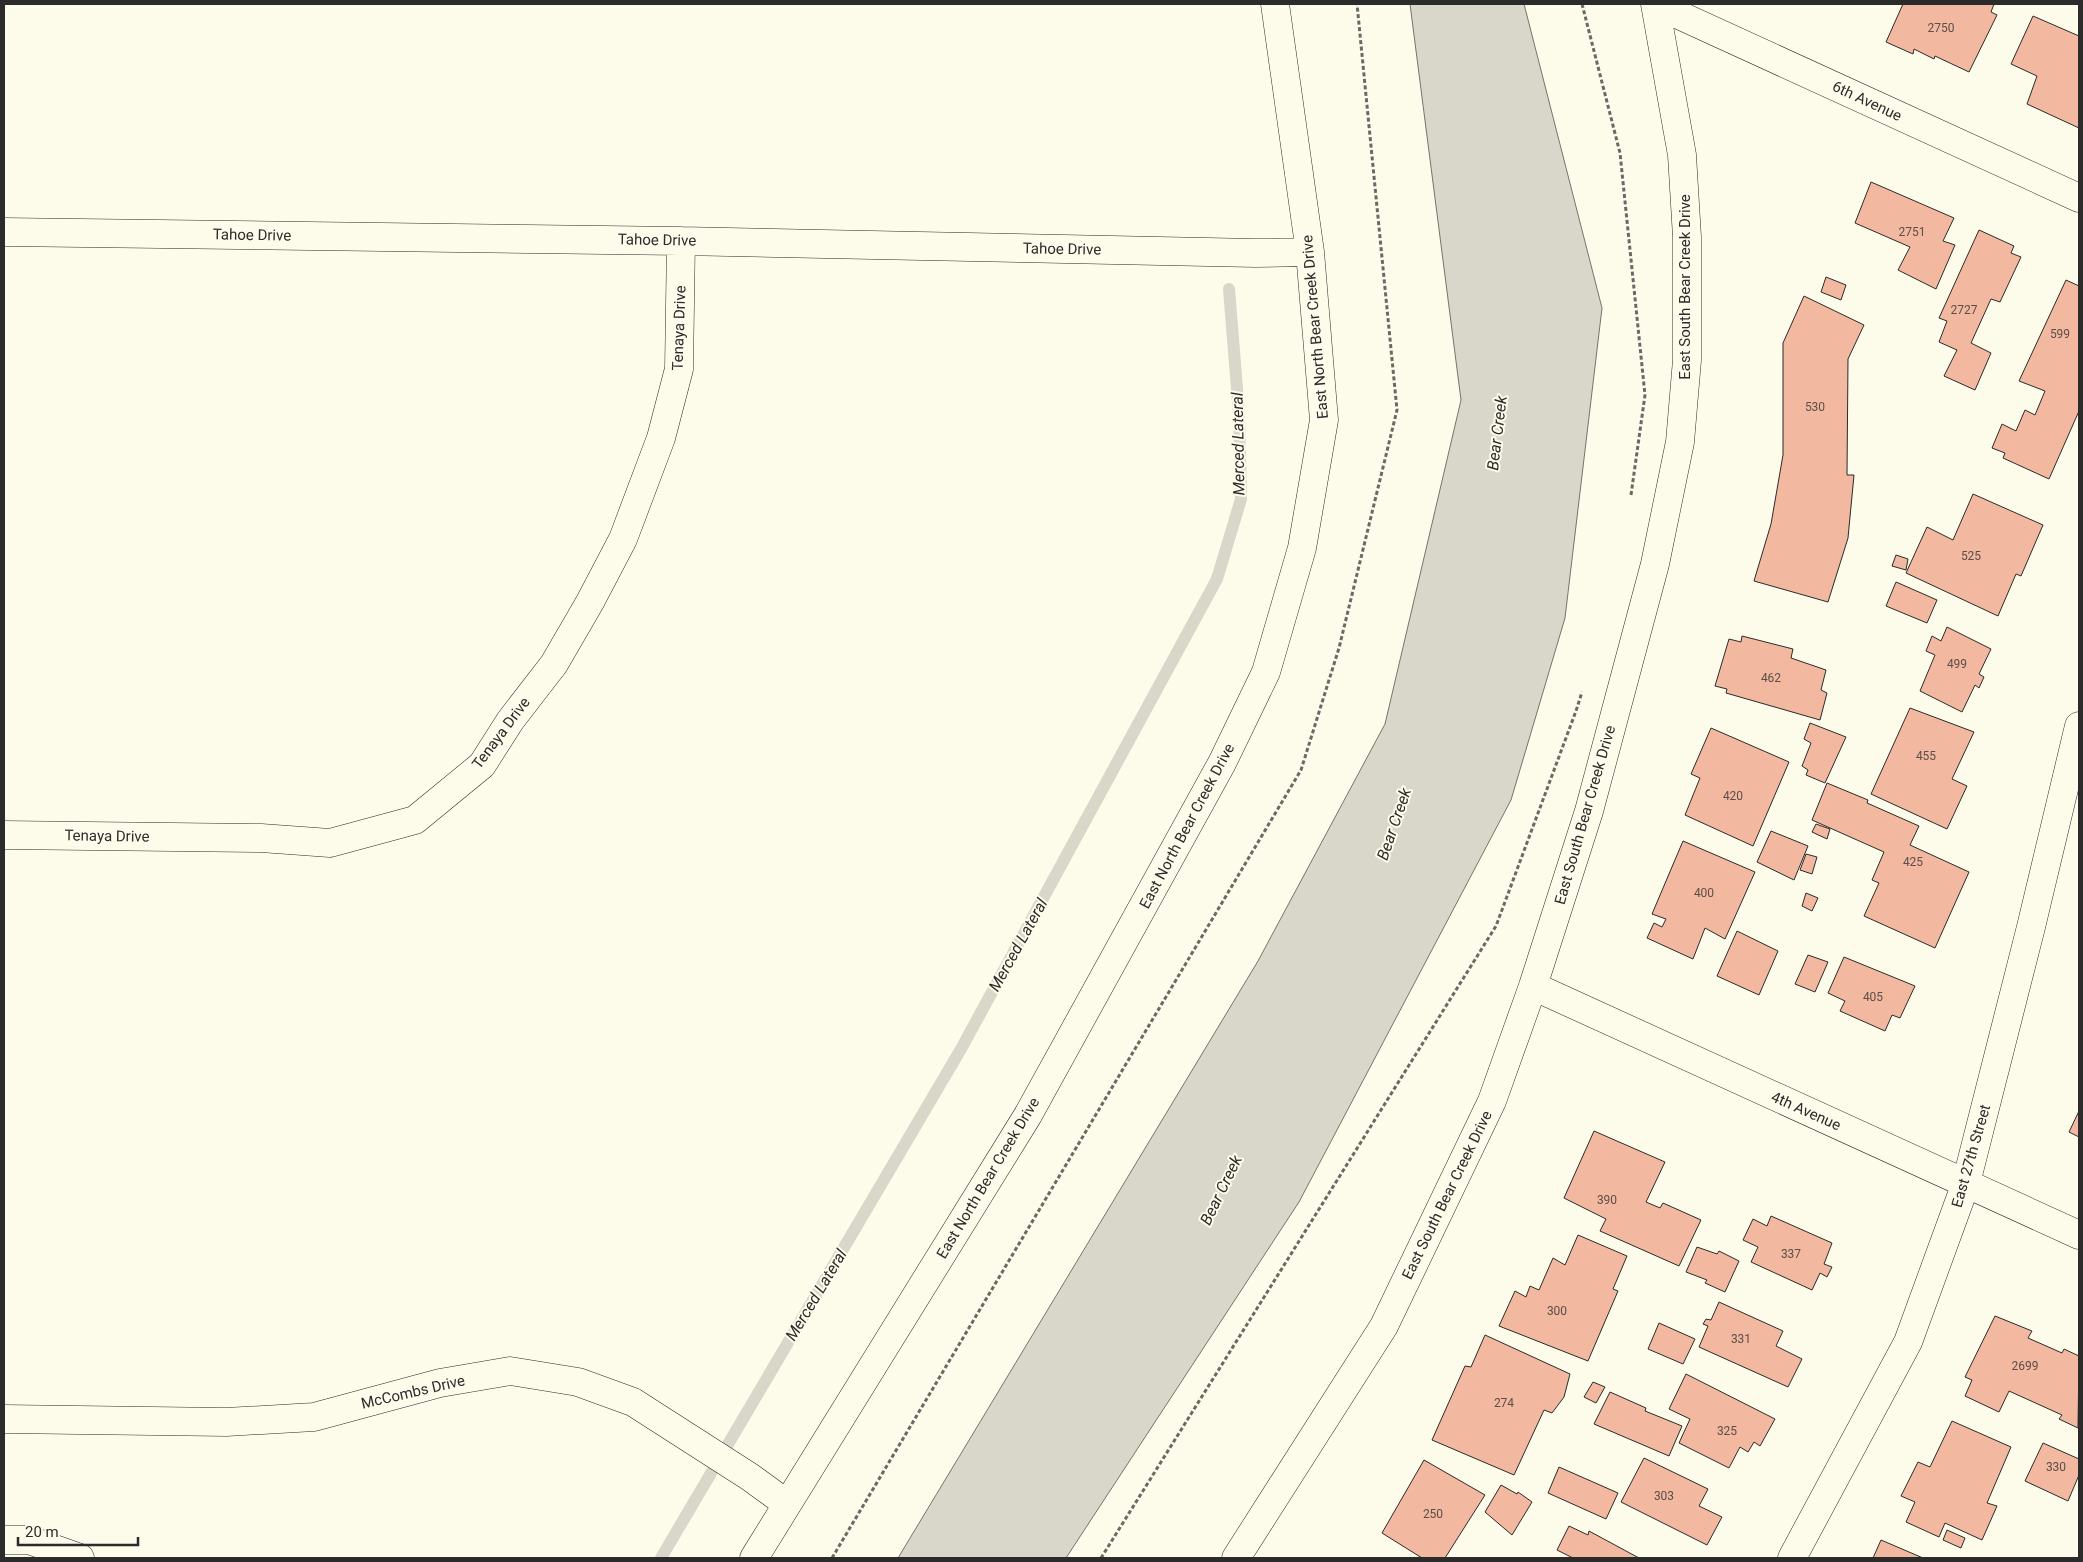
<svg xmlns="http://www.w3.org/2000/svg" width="2083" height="1562" viewBox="0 0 2083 1562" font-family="Roboto,sans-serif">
<rect width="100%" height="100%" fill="#fdfbea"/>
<path fill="#d8d7c9" stroke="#74746e" d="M1410 4H1524L1602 308 1565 618 1511 800 1299 1202 1066 1558H898L1258 961 1385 724 1461 400Z"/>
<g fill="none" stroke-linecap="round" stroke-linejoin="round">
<path stroke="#d8d7c9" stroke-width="12" d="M661 1558 961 1049 1217 579 1241 499 1239 414 1229 289"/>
</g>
<path fill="#f2b8a0" stroke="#2b2b2b" d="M1903 4H1994L1991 12 1997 15 1969 72 1935 56 1934 59 1914 49 1913 54 1886 42Z
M2033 16 2079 36V128L2027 104 2037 76 2011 64Z
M1871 182 1954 218 1943 241 1955 245 1936 289 1898 270 1910 247 1855 223Z
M1979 230 2014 246 2011 253 2021 257 2000 302 1991 299 1971 343 1991 353 1975 390 1944 376 1957 350 1939 342 1947 321 1939 318Z
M1826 277 1846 285 1841 300 1821 292Z
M2066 280 2079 286V411L2049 479 2003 458 2005 453 1992 448 2002 424 2016 431 2025 410 2035 415 2045 391 2019 381Z
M1804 296 1864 325 1848 359 1847 475H1854L1848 538 1828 602 1754 581 1771 524 1783 455V343Z
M1973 494 2043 525 2021 576 2016 574 1998 616 1906 573 1927 527 1953 540Z
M1896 555 1908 559 1906 570 1892 566Z
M1896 582 1937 600 1927 623 1886 606Z
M1947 627 1991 649 1979 674 1984 677 1979 688 1975 685 1962 712 1920 691 1935 655 1926 651 1932 636 1941 641Z
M1742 636 1793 649 1791 658 1826 670 1821 690 1827 693 1820 720 1726 693 1727 689 1715 686 1729 639 1741 642Z
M1910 708 1974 732 1952 779 1967 786 1947 829 1871 794Z
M1810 723 1846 737 1825 783 1806 775 1808 770 1802 766 1811 743 1804 739Z
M1711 728 1789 762 1753 846 1685 815 1700 778 1691 774Z
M1827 783 1868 800 1867 803 1919 826 1910 845 1969 872 1935 948 1864 916 1879 883 1872 880 1884 852 1812 820Z
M1816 824 1830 829 1827 839 1812 832Z
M1771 831 1808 846 1794 880 1757 862Z
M1683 841 1755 872 1725 939 1705 928 1693 959 1647 938 1654 923 1662 927 1666 919 1652 914Z
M1806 854 1817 857 1812 874 1800 870Z
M1806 893 1818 898 1812 911 1802 906Z
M1737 931 1778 951 1759 995 1717 976Z
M1808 955 1828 962 1815 992 1795 984Z
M1844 957 1915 986 1900 1018 1892 1015 1885 1031 1840 1011 1845 1001 1828 993Z
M2079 1111V1137L2069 1132Z
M1594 1131 1665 1162 1646 1202 1660 1208 1663 1203 1701 1220 1679 1266 1600 1231 1606 1219 1564 1198Z
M1771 1216 1832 1243 1824 1264 1832 1267 1827 1277 1820 1273 1812 1290 1751 1262 1758 1247 1743 1240 1753 1219 1767 1226Z
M1578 1235 1627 1256 1613 1289 1618 1291 1588 1361 1499 1326 1515 1291 1526 1297 1530 1286 1539 1290 1553 1258 1565 1265Z
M1697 1247 1717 1254 1719 1251 1739 1261 1725 1292 1705 1283 1707 1280 1686 1272Z
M1719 1302 1783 1331 1776 1346 1802 1359 1788 1387 1699 1347 1708 1326 1703 1324 1706 1319 1711 1320Z
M1995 1316 2032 1331 2028 1338 2062 1353 2064 1349 2079 1356 2078 1428 2059 1419 2062 1415 2009 1391 1999 1412 1965 1396 1972 1380 1965 1377Z
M1659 1323 1695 1339 1683 1364 1648 1349Z
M1485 1335 1570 1374 1564 1397 1552 1413 1544 1410 1514 1475 1432 1440 1465 1366 1471 1367Z
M1686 1374 1775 1419 1760 1446 1754 1442 1748 1452 1740 1447 1729 1468 1679 1443 1690 1419 1669 1409Z
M1593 1382 1605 1387 1596 1403 1584 1397Z
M1610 1392 1646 1408 1645 1411 1682 1426 1669 1456 1594 1424Z
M1952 1421 2011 1447 1987 1503 1997 1506 1982 1540 1945 1523 1939 1537 1906 1522 1915 1502 1901 1496 1918 1462 1930 1467Z
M2043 1443 2079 1459V1475L2068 1501 2025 1481Z
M1644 1458 1708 1489 1699 1506 1722 1517 1707 1545 1621 1502Z
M1424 1460 1485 1495 1445 1558H1422L1382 1533Z
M1559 1467 1618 1493 1606 1519 1548 1493Z
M1501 1485 1517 1494 1518 1492 1532 1502 1512 1535 1485 1512Z
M1569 1526 1588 1535 1589 1531 1639 1558H1573L1557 1550Z
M1947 1530 1965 1538 1961 1548 1943 1540Z
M1881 1540 1923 1558H1873Z"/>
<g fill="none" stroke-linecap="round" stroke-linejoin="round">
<defs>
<path id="minor" d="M1655 4 2079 198
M4 232 681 241 1255 253 1310 252
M4 835 261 838 330 843 415 820 482 765 510 721 554 664 590 602 623 539 661 438 679 369 681 241
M1533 986 2079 1235
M4 1419 226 1422 314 1417 440 1383 510 1371 578 1382 633 1402 750 1477 787 1504
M4 1540H29L80 1558
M754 1558 1028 1115 1222 763 1266 672 1302 548 1324 420 1310 252 1275 4
M1236 1558 1384 1326 1492 1101 1533 986 1589 811 1655 564 1680 442 1687 360V237L1682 155 1655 4
M1792 1558 1908 1342 1966 1183 2031 927 2079 726"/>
</defs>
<use href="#minor" stroke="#2b2b2b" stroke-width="29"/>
<path stroke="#6a6964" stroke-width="3" stroke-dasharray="4 2.5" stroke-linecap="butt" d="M1582 4 1620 153 1645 395 1631 495
M832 1558 1301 770 1339 648 1397 410 1357 4
M1101 1558 1496 926 1576 711 1582 692"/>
<use href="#minor" stroke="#fdfbea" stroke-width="28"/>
</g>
<g text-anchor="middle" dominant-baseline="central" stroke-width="4" stroke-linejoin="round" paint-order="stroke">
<g font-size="12" fill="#5d4e48">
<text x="1941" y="28">2750</text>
<text x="1912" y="232">2751</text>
<text x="1964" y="310">2727</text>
<text x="2060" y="334">599</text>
<text x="1815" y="407">530</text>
<text x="1971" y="556">525</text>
<text x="1957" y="664">499</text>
<text x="1771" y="678">462</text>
<text x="1926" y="756">455</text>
<text x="1733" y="796">420</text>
<text x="1913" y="862">425</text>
<text x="1704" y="893">400</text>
<text x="1873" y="997">405</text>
<text x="1607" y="1200">390</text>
<text x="1791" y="1254">337</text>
<text x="1557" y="1311">300</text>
<text x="1741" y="1339">331</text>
<text x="2025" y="1366">2699</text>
<text x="1504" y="1403">274</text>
<text x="1727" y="1431">325</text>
<text x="2056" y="1467">330</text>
<text x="1664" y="1496">303</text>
<text x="1433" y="1514">250</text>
</g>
<g font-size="15" fill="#2b2b2b" stroke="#fdfbea">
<text transform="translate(1867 101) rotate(25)">6th Avenue</text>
<text transform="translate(252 235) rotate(1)">Tahoe Drive</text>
<text transform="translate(657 240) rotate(1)">Tahoe Drive</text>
<text transform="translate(1062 249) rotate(1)">Tahoe Drive</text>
<text transform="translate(1685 287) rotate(-90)">East South Bear Creek Drive</text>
<text transform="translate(1315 327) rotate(-95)">East North Bear Creek Drive</text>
<text transform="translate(679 328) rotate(-88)">Tenaya Drive</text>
<text transform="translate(501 733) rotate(-53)">Tenaya Drive</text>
<text transform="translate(1585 815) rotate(-74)">East South Bear Creek Drive</text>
<text transform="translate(1187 826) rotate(-62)">East North Bear Creek Drive</text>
<text transform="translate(107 836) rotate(1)">Tenaya Drive</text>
<text transform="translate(1806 1111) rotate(24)">4th Avenue</text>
<text transform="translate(1971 1156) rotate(-74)">East 27th Street</text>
<text transform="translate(988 1178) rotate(-59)">East North Bear Creek Drive</text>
<text transform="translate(1447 1195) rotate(-64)">East South Bear Creek Drive</text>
<text transform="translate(413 1392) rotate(-13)">McCombs Drive</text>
</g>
<g font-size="16" font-style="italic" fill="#2b2b2b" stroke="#fdfbea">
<text transform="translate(1497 433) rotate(-83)">Bear Creek</text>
<text transform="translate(1238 444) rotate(-91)">Merced Lateral</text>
<text transform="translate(1394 824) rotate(-71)">Bear Creek</text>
<text transform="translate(1018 945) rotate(-61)">Merced Lateral</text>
<text transform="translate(1221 1190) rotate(-64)">Bear Creek</text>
<text transform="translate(816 1295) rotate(-59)">Merced Lateral</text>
</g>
</g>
<rect width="2083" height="1562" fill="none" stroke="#2b2b2b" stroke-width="10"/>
<path d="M18 1537v8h120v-8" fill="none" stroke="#2b2b2b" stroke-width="2.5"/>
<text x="25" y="1537" font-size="15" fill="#2b2b2b" stroke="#fdfbea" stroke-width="4" paint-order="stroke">20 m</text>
</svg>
